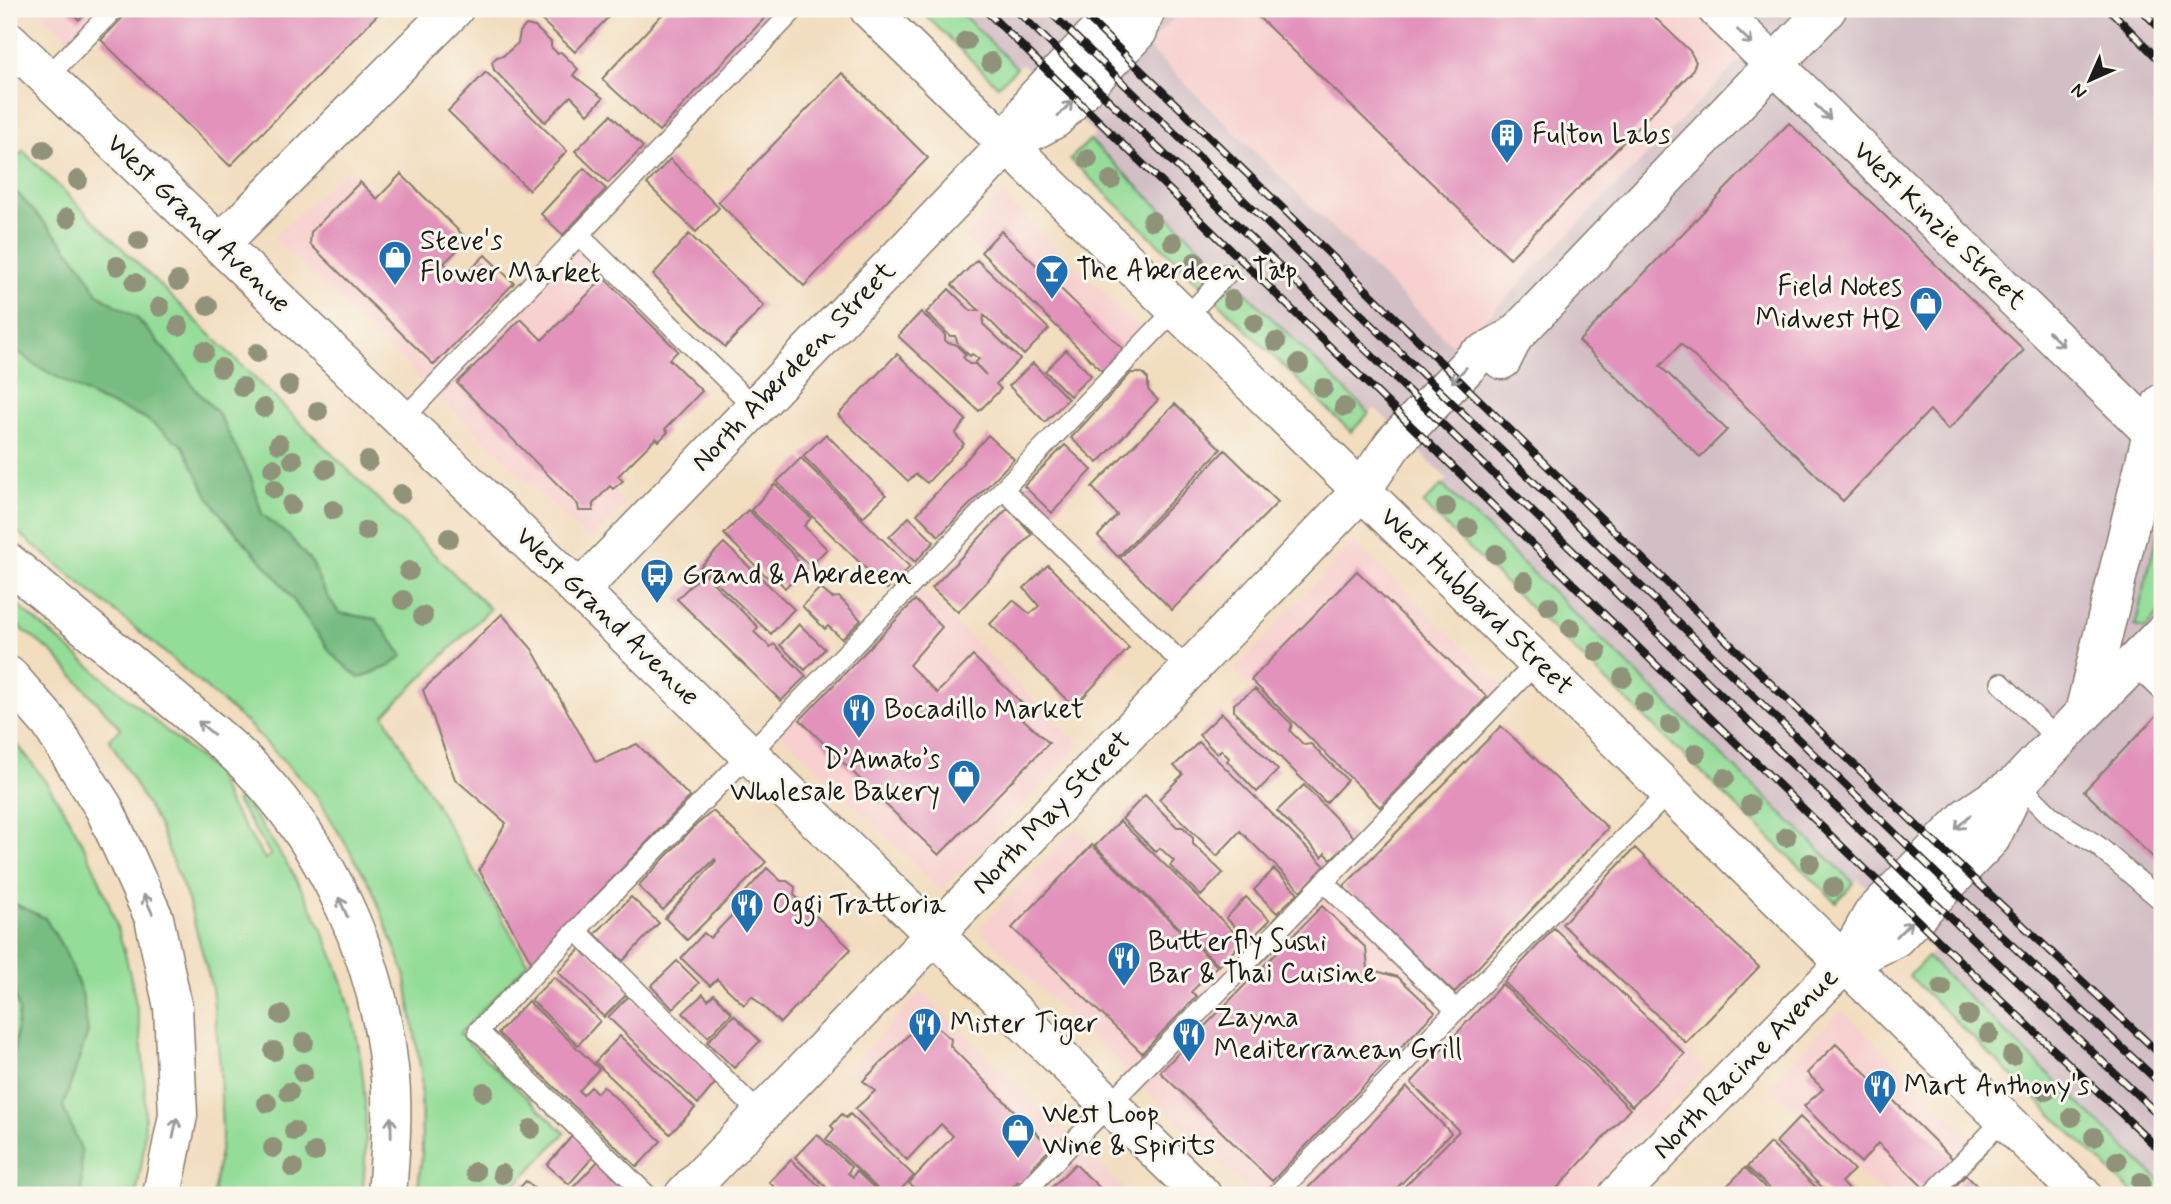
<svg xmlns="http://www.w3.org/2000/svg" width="2171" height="1204" viewBox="0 0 2171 1204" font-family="Mynerve,sans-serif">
<rect width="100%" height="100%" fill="#fbf7ec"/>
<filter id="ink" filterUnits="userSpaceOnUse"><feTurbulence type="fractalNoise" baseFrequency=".0143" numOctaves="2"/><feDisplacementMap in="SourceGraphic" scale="14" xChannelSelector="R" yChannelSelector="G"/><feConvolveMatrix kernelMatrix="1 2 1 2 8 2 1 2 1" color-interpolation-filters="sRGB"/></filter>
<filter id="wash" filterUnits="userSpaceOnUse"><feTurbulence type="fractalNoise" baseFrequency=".00686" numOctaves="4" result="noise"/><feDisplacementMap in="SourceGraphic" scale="28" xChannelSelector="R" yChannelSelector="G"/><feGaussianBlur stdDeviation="1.57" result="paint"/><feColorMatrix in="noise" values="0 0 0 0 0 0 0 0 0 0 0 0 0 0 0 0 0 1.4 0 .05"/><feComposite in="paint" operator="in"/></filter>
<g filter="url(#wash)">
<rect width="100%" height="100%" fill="#f2ddbf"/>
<path fill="#f7d0cf" d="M38 9H114L77 47Z
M1182 9H1691L1742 58 1456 349 1147 45Z
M347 168 499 318 579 235 689 343 578 456 625 504 590 541 273 238Z
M1001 194 1150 337 1110 379 964 238Z
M1354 541 1508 691 1387 817 1234 671Z
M914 582 1080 745 941 891 775 727Z
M1076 828 1231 978 1324 882 1456 1010 1548 916 1705 1068 1584 1195H1254L979 929Z
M921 991 1130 1195H921L905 1180 934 1149 850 1068Z
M1841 1009 1979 1145 1931 1195H1884L1770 1086Z"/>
<path fill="#d2bec5" d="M957 9H1182L1147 46 1456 349 1742 58 1691 9H2162V1183L1927 957 1933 951 1858 879 1854 883 1442 485 1447 479 1375 408 1369 413 1090 140 1095 135 1022 64 1017 68Z"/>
<path fill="#94dd99" stroke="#587c5a" stroke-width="2" d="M919 9H957L1017 68 998 86Z
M9 138 17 146 10 154 15 159 23 151 490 609 384 715 528 963 459 1034 565 1133 506 1195H417L422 1155 421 1072 405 974 371 886 316 795 249 725 156 645 9 525Z
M1090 140 1220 266 1201 285 1070 159Z
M1234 281 1369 413 1351 432 1216 300Z
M1442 485 1854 883 1836 902 1423 504Z
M2162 514V610L2145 629 2135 626Z
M9 598 214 771 228 802 265 859 271 855 236 801 241 798C334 918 380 1042 362 1195H213L222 1137 220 1065 212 988 188 900 158 824 109 739 121 729 53 653 9 619Z
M9 735C108 849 152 993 144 1143 143 1160 139 1178 136 1195H9Z
M1927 957 2162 1183V1195H2135L1909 976Z"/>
<path fill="#77bc81" stroke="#4a6c4e" stroke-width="2" d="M9 184 61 241 83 268 98 294 137 318 180 367 196 390 218 413 251 477 262 514 290 537 313 564 322 587 339 613 376 619 403 656 390 666 359 678 333 655 277 578 228 524 209 498 183 446 143 417 99 400 35 365 9 344Z
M9 901 45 918 65 951 82 993 88 1032 63 1107 81 1149 82 1195H18L9 1131V1092L19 1010 9 978Z"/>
<g id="blocks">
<path fill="#e292bb" d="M67 9H91L79 20Z
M131 9H383L230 166 101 40Z
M542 9H616L575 52 536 15Z
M667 9H773L659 131 602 79Z
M1250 9H1646L1690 51 1696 62 1691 73 1510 258Z
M526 25 535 27 551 42V47L557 53 561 52 578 69 573 75 603 98 588 114 571 96 545 122 494 70 492 62 497 57 503 56 518 43 520 32Z
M486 72 567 151 529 190 448 111Z
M842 73 928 158 804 286 718 202Z
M611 115 643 147 608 183 575 151Z
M1789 123 2024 350 1948 430 1930 410 1843 501 1681 344 1660 366 1727 430 1700 457 1579 341Z
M670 159 719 208 696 232 647 184Z
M584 168 606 189 563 235 541 214Z
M401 174 468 240 444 263 461 279 485 255 514 283 434 365 310 244 311 232 360 182 377 199Z
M1001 231 1123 349 1102 371 981 252Z
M689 234 764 306 725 347 653 275Z
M977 260 1049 329 1024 355 984 315 983 324 1020 359 996 384 1001 389 979 411 898 336 921 312 945 335V340L948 343 955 344 966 355 963 357 969 364H975L986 375 975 363 979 359 972 354 970 356 959 346 955 336H950L926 313 949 289 971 311 979 310 952 285Z
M604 278 678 351 669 359 702 391 665 429 668 432 659 441 656 438 618 476 623 481 613 489 610 486 593 504V511H579L578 505 457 383 521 319 542 340Z
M1066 350 1091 375 1070 396 1045 371Z
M897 354 966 420 955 434 964 444 927 483 916 474 908 481 838 415Z
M1033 363 1068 399 1045 422 1009 386Z
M1131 373H1142L1148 379V390L1158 400 1098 463 1071 438Z
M1175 404 1221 449 1118 557 1098 536 1117 515 1092 487Z
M826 434 886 495 863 517 803 456Z
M988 435 1014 459 939 536 917 514Z
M1065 445 1092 470 1052 513 1024 486Z
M1225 450 1278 502 1172 610 1120 558Z
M801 458 910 567 887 589 777 482Z
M775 484 811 518 804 526 827 549 810 566 751 510Z
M1008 508 1032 534 958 612 932 588Z
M748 510 796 557 795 558 804 568 785 588 775 577 772 582 724 534Z
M909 517 934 542 915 562 889 537Z
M724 543 794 609 771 634 700 567Z
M1048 565 1129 648 1074 707 990 624 1013 600 1030 614 1039 606 1024 588Z
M1357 571 1487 697 1380 807 1251 680Z
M703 573 758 627 754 632 770 647 774 644 806 676 781 701 677 599Z
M820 588 832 598 839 597 861 620 842 639 828 626 825 629 802 606Z
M915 600 942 627 909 665 937 693 973 656 1030 711 1023 719 1049 743 939 855 881 800 877 803 865 792 869 788 800 720Z
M502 614 532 649 596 762 637 744 690 797 532 963 479 870 506 823 455 779 423 690Z
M799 624 825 649 805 670 780 645Z
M1255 689 1292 724 1290 731 1304 745 1311 744 1347 780 1326 803 1234 711V704Z
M2162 710V866L2084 791Z
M1222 713 1278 770 1257 792 1227 761 1229 758 1221 750 1217 754 1199 735Z
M1501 726 1608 828 1454 993 1343 887Z
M1199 742 1325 866 1301 891 1240 831 1217 856 1159 799 1183 774 1174 766Z
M1304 785 1354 837 1331 859 1325 853 1322 857 1277 811Z
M1145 795 1177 827H1183L1193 838V844L1223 873 1201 896 1170 866 1174 861 1160 848 1156 852 1122 819Z
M713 811 766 862 687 940 665 918 716 861 715 859 663 910 638 886 695 826Z
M1120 821 1243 941 1219 966 1095 846Z
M1092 845 1217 966 1191 992 1197 996 1142 1053 1012 928Z
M1635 848 1759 967 1686 1043 1562 924Z
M767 868 781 881H787L795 887 794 895 851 949 780 1023 752 996 744 1005 717 979 710 986 681 958 704 933 710 938 742 905 740 898Z
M1274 869 1298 893 1277 913 1254 890Z
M631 897 659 923 623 961 595 934Z
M1246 897 1270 920 1249 941 1226 918Z
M1322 906 1366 948 1368 969 1398 977 1435 1012 1272 1181 1160 1072Z
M1554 928 1685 1054 1632 1106 1504 982Z
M583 946 630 991 604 1017 558 972Z
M677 961 699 983 673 1009 651 986Z
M554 977 600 1021 578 1045 531 1000Z
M1502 984 1630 1109 1551 1195H1396L1459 1131 1411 1083Z
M703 994 708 1000 714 994 732 1013 708 1037 683 1013Z
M630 995 717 1081 698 1104 608 1017Z
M528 1001 599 1069 579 1091 583 1095 591 1087 597 1093 603 1086 661 1141 637 1167 498 1033Z
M925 1014 931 1016 932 1023 951 1039 950 1046 1051 1148 1032 1167 1033 1175 1026 1182 1018 1181 1005 1195H922L909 1183 953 1136 941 1124 907 1160 855 1109 875 1091 863 1081 920 1023 921 1016Z
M734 1015 760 1041 734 1068 707 1042Z
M620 1036 695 1108 670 1134 595 1062Z
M1836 1044 1955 1161 1926 1190 1878 1143 1861 1163 1804 1106 1823 1089 1807 1073Z
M1407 1087 1451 1133 1390 1195H1301Z
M842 1114 846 1118 850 1114 914 1176 895 1195H884L826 1139 834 1129 831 1126Z
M1800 1117 1854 1170 1841 1182 1851 1193 1849 1195H1830L1776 1142Z
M817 1134 851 1167 848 1173 853 1177 856 1171 882 1195H834L795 1157Z
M573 1135 595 1155 569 1184 547 1165Z
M1770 1143 1824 1195H1777L1747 1167Z
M601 1158 628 1181 614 1195H566Z
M791 1160 829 1195H782L769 1182Z
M1075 1164 1102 1190 1096 1195H1044Z
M1745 1168 1773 1195H1722L1720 1193Z
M1966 1175 1986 1195H1947Z
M526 1181 541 1195H513Z"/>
</g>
</g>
<g filter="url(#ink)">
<use href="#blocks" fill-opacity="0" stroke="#877c6e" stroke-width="2"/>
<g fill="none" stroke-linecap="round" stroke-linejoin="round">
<defs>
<path id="service" d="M47 77 114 9
M579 235 755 408
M1185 318 1227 274
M402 420 795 9
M1003 489 1189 670
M2133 663 2162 691
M2001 683 2058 740
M2018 783 2052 817 2097 845 2162 901
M1324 882 1456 1010
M577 931 761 1115
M647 1195 478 1031 749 754 1176 309
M1022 1195 1537 662
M1276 1195 1670 791
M1931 1195 2004 1119"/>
<path id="minor" d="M1717 9 2162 442
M1008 144 1055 119 1138 31 1146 9
M220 244 454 9
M1502 360 1514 336 1827 9
M579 591 1008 144 1034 100 1120 9
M2084 713 2162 634
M684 1195 1361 491 1393 444 1475 358 1514 336"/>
<path id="tertiary" d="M869 9 2082 1195
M1845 963 1895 938 1991 838 2017 785
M1618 1195 1845 963 1872 915 1968 816 2018 783 2084 713 2152 433 2162 403"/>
<path id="secondary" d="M9 41 749 754 1202 1195"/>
<path id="motorway" d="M9 563C60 606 112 649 164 692 193 717 225 741 252 769 328 849 378 958 389 1068 394 1110 390 1153 387 1195
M9 676 50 723 104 808 154 918 173 1007 178 1115 162 1195"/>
</defs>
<use href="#service" stroke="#877c6e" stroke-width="22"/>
<use href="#minor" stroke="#877c6e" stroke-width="41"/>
<use href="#tertiary" stroke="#877c6e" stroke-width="41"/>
<use href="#secondary" stroke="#877c6e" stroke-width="41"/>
<use href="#motorway" stroke="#877c6e" stroke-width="41"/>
<use href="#service" stroke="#fff" stroke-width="19"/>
<use href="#minor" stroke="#fff" stroke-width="38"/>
<use href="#tertiary" stroke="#fff" stroke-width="38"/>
<use href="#secondary" stroke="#fff" stroke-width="38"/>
<use href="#motorway" stroke="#fff" stroke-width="38"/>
<defs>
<path id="rail" d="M984 9 1941 943 2162 1152
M1015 9 1958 925 2162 1118
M1047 9 1974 910 2162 1085
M1078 9 1913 822 2162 1056
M2109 9 2162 63
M2141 9 2162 31"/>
</defs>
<use href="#rail" stroke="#1c1c1c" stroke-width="8"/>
<use href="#rail" stroke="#fbf7ec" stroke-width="5" stroke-dasharray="16" stroke-linecap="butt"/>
</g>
<g fill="#90937a">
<circle cx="966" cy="41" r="10"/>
<circle cx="991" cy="62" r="10"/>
<circle cx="44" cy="150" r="10"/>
<circle cx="1088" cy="159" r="10"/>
<circle cx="78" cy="180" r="10"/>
<circle cx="1111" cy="180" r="10"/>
<circle cx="67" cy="218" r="10"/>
<circle cx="1152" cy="221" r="10"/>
<circle cx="139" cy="240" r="10"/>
<circle cx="1173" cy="242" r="10"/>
<circle cx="1195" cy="262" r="10"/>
<circle cx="117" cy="266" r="10"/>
<circle cx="178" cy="281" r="10"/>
<circle cx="135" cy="283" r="10"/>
<circle cx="1232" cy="300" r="10"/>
<circle cx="208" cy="306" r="10"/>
<circle cx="160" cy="307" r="10"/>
<circle cx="1254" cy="323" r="10"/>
<circle cx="179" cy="326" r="10"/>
<circle cx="1276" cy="342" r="10"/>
<circle cx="204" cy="351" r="10"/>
<circle cx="257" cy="353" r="10"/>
<circle cx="1299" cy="364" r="10"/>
<circle cx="221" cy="368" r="10"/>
<circle cx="289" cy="385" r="10"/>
<circle cx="242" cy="387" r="10"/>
<circle cx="1323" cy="388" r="10"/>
<circle cx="1344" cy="407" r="10"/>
<circle cx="264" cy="408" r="10"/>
<circle cx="318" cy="411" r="10"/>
<circle cx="279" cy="444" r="10"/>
<circle cx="293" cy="460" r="10"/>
<circle cx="368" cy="461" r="10"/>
<circle cx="273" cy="468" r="10"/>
<circle cx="326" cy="469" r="10"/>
<circle cx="274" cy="489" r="10"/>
<circle cx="401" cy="494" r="10"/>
<circle cx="291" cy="505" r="10"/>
<circle cx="1446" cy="507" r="10"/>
<circle cx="333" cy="510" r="10"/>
<circle cx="1468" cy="528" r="10"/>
<circle cx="366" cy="531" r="10"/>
<circle cx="449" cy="538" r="10"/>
<circle cx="1496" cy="554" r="10"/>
<circle cx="409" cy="571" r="10"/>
<circle cx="1524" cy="581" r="10"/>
<circle cx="403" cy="600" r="10"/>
<circle cx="1549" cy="606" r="10"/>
<circle cx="423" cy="616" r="10"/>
<circle cx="1571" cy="628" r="10"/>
<circle cx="1597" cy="652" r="10"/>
<circle cx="1623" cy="678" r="10"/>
<circle cx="1644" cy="703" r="10"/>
<circle cx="1670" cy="725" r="10"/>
<circle cx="1696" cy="753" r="10"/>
<circle cx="1725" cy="778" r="10"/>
<circle cx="1750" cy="805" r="10"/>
<circle cx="1786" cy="837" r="10"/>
<circle cx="1810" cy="863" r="10"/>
<circle cx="1833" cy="887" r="10"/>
<circle cx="1942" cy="988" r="10"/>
<circle cx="281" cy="1015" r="10"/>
<circle cx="1969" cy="1015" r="10"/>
<circle cx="1989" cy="1034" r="10"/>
<circle cx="304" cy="1042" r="10"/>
<circle cx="274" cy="1051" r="10"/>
<circle cx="2012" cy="1056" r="10"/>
<circle cx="303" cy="1073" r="10"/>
<circle cx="2046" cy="1091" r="10"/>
<circle cx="289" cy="1092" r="10"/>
<circle cx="484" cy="1092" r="10"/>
<circle cx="267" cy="1103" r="10"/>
<circle cx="2072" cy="1117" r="10"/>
<circle cx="531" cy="1129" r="10"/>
<circle cx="294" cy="1131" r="10"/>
<circle cx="2094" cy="1137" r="10"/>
<circle cx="273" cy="1148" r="10"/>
<circle cx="315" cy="1152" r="10"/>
<circle cx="2117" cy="1161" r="10"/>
<circle cx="293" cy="1168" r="10"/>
<circle cx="475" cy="1172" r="10"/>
<circle cx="502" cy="1174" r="10"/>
<circle cx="2141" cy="1182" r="10"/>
</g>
<defs><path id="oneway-shaft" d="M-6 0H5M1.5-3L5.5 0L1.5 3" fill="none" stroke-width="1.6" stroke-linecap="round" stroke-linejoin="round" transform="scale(1.75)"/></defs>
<g stroke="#999">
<use href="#oneway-shaft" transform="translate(1745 37) rotate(44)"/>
<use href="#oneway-shaft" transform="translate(1065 109) rotate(-47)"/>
<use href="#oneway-shaft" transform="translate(1823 112) rotate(44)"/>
<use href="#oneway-shaft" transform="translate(2056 339) rotate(44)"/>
<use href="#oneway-shaft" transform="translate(1459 375) rotate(134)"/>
<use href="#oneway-shaft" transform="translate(206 728) rotate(-140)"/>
<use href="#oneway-shaft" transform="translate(1963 822) rotate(136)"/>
<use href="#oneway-shaft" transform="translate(148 904) rotate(-114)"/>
<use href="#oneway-shaft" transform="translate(343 907) rotate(-114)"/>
<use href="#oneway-shaft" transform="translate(1904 929) rotate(-46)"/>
<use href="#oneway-shaft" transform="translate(391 1127) rotate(-91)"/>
<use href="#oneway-shaft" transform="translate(175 1128) rotate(-79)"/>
</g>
</g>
<defs>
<symbol id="building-pin" viewBox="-11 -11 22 30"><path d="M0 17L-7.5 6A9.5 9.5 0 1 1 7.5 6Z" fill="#1f6fb2" stroke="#fbf7ec"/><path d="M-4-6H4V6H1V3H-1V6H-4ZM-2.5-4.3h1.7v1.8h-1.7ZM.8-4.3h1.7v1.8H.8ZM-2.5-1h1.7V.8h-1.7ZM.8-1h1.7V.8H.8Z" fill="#fff"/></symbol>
<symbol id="shop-pin" viewBox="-11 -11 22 30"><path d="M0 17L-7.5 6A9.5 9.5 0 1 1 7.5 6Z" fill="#1f6fb2" stroke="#fbf7ec"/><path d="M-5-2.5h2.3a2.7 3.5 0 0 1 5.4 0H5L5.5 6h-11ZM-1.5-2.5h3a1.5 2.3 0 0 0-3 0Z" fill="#fff"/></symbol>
<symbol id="bar-pin" viewBox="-11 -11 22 30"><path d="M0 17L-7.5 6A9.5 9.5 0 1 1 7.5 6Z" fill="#1f6fb2" stroke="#fbf7ec"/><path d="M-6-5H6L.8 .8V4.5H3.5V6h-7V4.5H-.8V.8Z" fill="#fff"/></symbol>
<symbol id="bus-pin" viewBox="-11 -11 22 30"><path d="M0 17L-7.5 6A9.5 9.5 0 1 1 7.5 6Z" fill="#1f6fb2" stroke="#fbf7ec"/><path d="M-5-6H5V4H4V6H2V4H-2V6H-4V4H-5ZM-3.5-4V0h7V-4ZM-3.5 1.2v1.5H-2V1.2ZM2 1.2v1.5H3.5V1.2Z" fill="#fff"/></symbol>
<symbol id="restaurant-pin" viewBox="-11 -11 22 30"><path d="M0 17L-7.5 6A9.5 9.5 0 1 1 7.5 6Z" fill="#1f6fb2" stroke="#fbf7ec"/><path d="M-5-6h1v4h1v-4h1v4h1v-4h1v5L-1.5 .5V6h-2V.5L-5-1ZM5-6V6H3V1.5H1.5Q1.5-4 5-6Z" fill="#fff"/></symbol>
</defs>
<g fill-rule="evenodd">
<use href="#building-pin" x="1488" y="116" width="38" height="52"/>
<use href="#shop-pin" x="376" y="238" width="38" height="52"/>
<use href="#bar-pin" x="1033" y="252" width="38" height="52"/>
<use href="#shop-pin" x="1907" y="284" width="38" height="52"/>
<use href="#bus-pin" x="638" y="556" width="38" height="52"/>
<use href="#restaurant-pin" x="840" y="691" width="38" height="52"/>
<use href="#shop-pin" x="945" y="757" width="38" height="52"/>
<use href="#restaurant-pin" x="728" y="886" width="38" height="52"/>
<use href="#restaurant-pin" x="1105" y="939" width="38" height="52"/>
<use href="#restaurant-pin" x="906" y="1005" width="38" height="52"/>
<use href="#restaurant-pin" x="1170" y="1015" width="38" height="52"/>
<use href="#restaurant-pin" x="1861" y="1067" width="38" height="52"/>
<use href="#shop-pin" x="999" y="1111" width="38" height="52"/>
</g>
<g text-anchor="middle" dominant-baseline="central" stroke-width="6" stroke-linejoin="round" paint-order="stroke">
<g font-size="28" fill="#1c1c1c" stroke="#fbf7ec" text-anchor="start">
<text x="1532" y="135">Fulton Labs</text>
<text x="420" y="241">Steve's<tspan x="420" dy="32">Flower Market</tspan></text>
<text x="1076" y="271">The Aberdeen Tap</text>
<text x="1902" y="287" text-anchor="end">Field Notes<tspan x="1902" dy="32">Midwest HQ</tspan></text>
<text x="682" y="575">Grand &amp; Aberdeen</text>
<text x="884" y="710">Bocadillo Market</text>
<text x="940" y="760" text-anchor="end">D’Amato’s<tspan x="940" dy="32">Wholesale Bakery</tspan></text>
<text x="772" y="905">Oggi Trattoria</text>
<text x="1148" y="942">Butterfly Sushi<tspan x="1148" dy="32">Bar &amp; Thai Cuisine</tspan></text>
<text x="1214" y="1018">Zayna<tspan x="1214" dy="32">Mediterranean Grill</tspan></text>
<text x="950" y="1024">Mister Tiger</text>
<text x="1904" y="1086">Mart Anthony's</text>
<text x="1042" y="1114">West Loop<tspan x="1042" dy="32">Wine &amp; Spirits</tspan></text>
</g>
<g font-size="28" fill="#1c1c1c" stroke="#fbf7ec">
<text transform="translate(198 224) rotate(44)">West Grand Avenue</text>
<text transform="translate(1939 226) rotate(44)">West Kinzie Street</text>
<text transform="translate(794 367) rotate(-46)">North Aberdeen Street</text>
<text transform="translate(1476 602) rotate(44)">West Hubbard Street</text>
<text transform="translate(607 617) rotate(44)">West Grand Avenue</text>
<text transform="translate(1052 813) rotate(-46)">North May Street</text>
<text transform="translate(1746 1064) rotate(-46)">North Racine Avenue</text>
</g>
</g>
<rect width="2171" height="1204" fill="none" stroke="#fbf7ec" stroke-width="35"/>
<g transform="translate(2090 80) rotate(225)" stroke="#fbf7ec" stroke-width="5" paint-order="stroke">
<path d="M0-5L12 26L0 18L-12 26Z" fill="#1c1c1c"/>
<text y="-10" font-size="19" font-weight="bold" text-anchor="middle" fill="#1c1c1c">N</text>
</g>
</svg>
